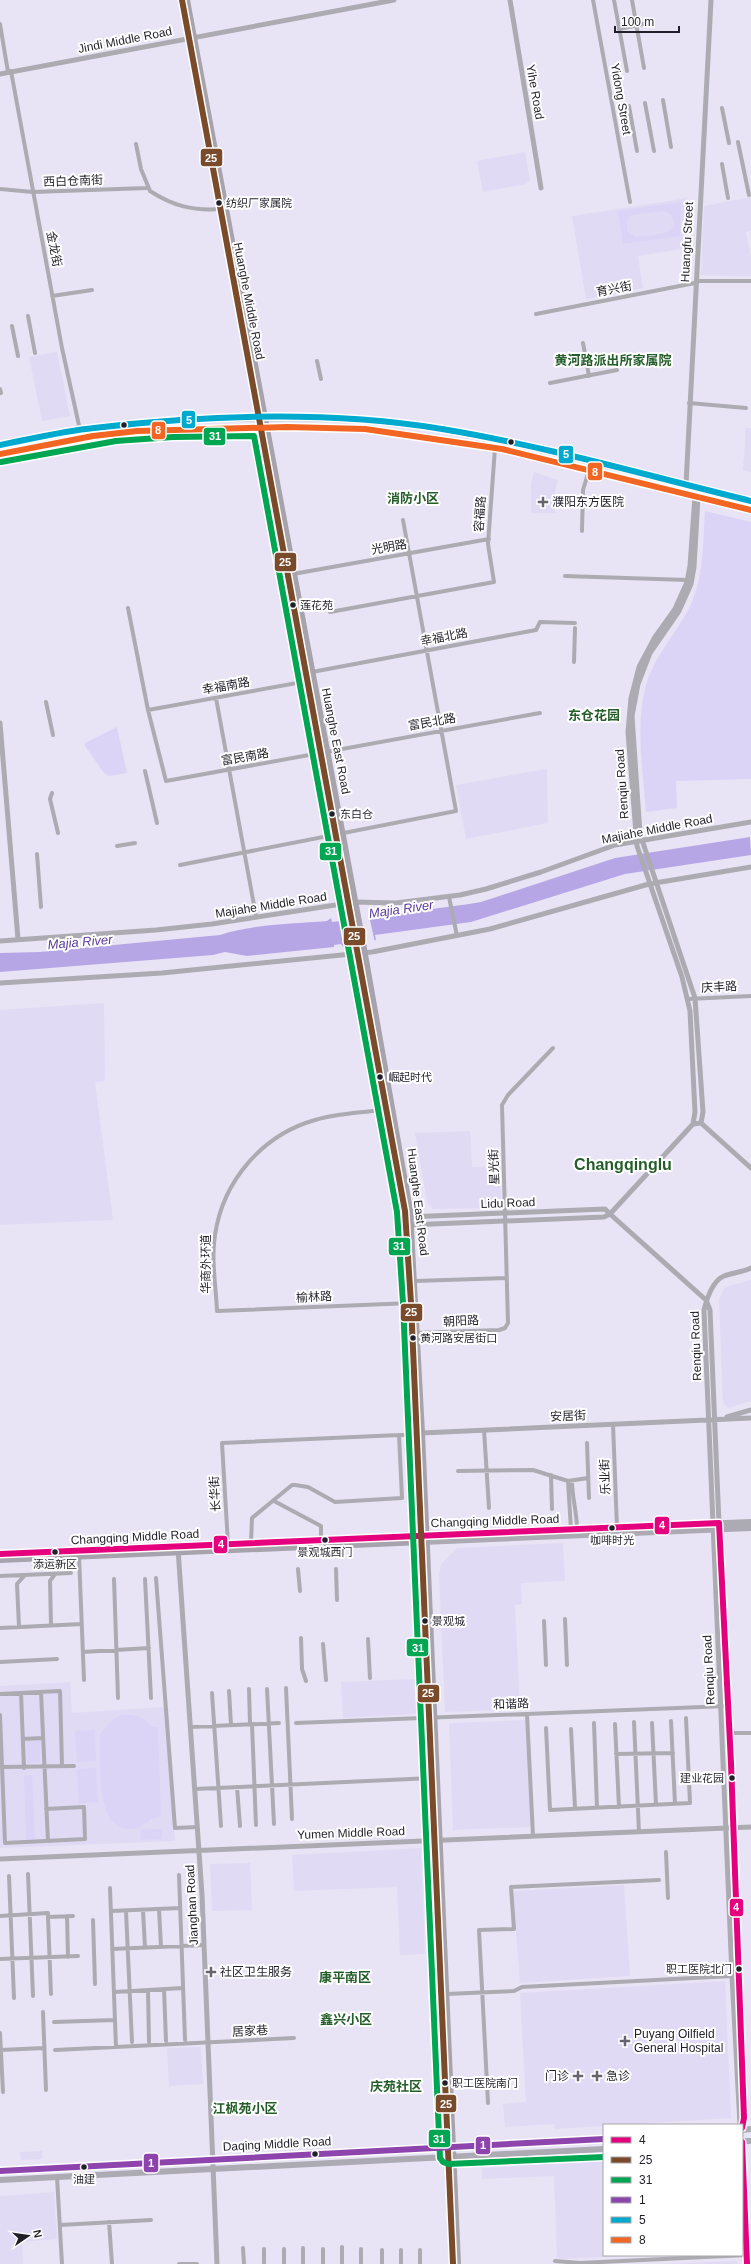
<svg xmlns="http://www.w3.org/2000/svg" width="751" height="2264" viewBox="0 0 751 2264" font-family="Arial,'Noto Sans SC',sans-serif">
<rect width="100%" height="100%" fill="#e8e4f5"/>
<path fill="#e0daf5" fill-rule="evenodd" d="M525 152 530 180 526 184 483 192 477 161Z
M751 197V230L746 232 751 257V276L701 275 704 206Z
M688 198 686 248 638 256 643 288 586 299 572 216Z
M57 352 70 416 42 421 29 357Z
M746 428H751V472L743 470Z
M534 472 558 480 555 491V513H531V484Z
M547 769 548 823 466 839 456 785Z
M104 1003 105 1081 95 1082 113 1220 0 1225V1010Z
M470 1131 472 1167 500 1166 501 1201 497 1208 433 1209 427 1202 415 1133Z
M751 1280V1401L728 1408 723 1403 719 1299 725 1287Z
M563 1543 565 1581 521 1583 522 1604 515 1605 520 1709 445 1712 439 1575 441 1564 457 1548Z
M414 1679 416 1714 343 1718 341 1682Z
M70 1682 72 1713 164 1707 175 1841 0 1848V1686ZM133 1715 145 1719 153 1727 161 1816 154 1817 150 1822Z
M528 1720 533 1827 453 1830 449 1723Z
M421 1848 425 1954 400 1955 397 1887 294 1891 292 1855Z
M250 1863 252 1910 212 1911 210 1864Z
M624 1885 630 1976 520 1983 513 1891Z
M725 1981 731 2118 555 2129 554 2124 505 2127 503 2104 526 2102 520 1993Z
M201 2047 203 2084 169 2086 167 2048Z
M42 2151V2159L21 2160 20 2152Z
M604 2161V2255H643L557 2259 554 2176 482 2179V2168Z
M54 2192 57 2239 22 2242 23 2264H0V2196Z
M737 2261 738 2264H663Z"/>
<path fill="#dbd4f7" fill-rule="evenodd" d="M681 202 680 236 623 244 618 211ZM664 211C668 212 672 214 673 219 679 236 646 236 636 237L627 231V221L632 215Z
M705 511 751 522V779L676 781 677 808 646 812C643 771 635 726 646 685 655 654 678 632 691 604 704 575 703 542 705 511Z
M117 727 127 773 109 776 104 773 85 746V743Z
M122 1715C136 1714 144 1717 153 1727H158L161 1817C149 1817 142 1830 128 1829 94 1828 101 1758 100 1734L112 1720Z
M95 1730 96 1761 77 1762 75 1731Z
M40 1740V1762L27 1763 26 1741Z
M96 1768 98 1802 79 1803 77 1769Z
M32 1775 35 1839H26L24 1776Z
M162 1829V1839L141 1840 140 1830Z"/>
<path fill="#b7a6e6" d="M750 837 751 855 625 874 471 922 375 935 376 940 343 947 341 944 334 945V947L247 956 225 952 213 955 0 972V953L40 952 220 935C255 924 292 924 327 921L331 918 332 922 340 921V918L371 912 373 917 469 904 481 902 615 858Z"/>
<path fill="#e8e4f5" d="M368 911 375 943 347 947 341 917Z"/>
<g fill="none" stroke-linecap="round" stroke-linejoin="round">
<path stroke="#acabb1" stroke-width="4" d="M593 0 630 202
M614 0 627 71
M632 0 644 68
M0 24 8 72
M619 29 653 22
M11 71 62 348 80 430
M663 100 671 147
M645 103 654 151
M629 106 637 151
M722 108 729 143
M738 142 749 195
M136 144 141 169 150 191C173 206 193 211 220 209
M722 164 728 198
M0 189 33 192 147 188
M696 281H751
M52 296 92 290
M536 314 695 283
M28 316 35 353
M12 326 18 356
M583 343 589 376
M317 361 321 379
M550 383 617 370
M0 389 1 393
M689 403 746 408
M582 531 583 490 589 470
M293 574 489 539
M565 576 687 580
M128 608 148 710 166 781 540 713
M330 612 494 582 488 544 495 448
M574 662 575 628
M312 672 536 630 540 622 575 623
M216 698 256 916
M46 702 53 735
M148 710 308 681
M145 771 157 823
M52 793 50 799 58 833
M117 846 135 843
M37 854 41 907
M180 865 456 811 403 520
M449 897 457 936
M688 999 751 996
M387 1109C363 1113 338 1113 315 1120 262 1135 223 1181 215 1235 211 1260 216 1286 217 1311L411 1303
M415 1281 507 1278
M417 1333 499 1330 505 1328 508 1323 502 1105 508 1095 553 1048
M613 1424 617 1528
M484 1430 489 1508
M587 1443 589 1498
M458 1471 533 1470 568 1481 588 1478
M551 1475 552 1509
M568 1481 571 1529
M572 1481C572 1498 577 1512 577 1529
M274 1501 321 1526V1541
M251 1543 252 1518 292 1485H295L308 1487 335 1502 402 1498 399 1435H411
M228 1544 222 1443 399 1435
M79 1556 84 1680
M298 1569 300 1591
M336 1569 337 1600
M0 1576 71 1573
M156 1578 175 1828 197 1827
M114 1579 118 1698
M145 1579 151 1698
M565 1619 567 1665
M544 1621 546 1665
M51 1625 50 1581 55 1574
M19 1627 17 1584 25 1575
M0 1628 82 1624
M301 1638 302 1669 306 1681
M368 1639 370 1678
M323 1644 326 1680
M83 1652 149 1648
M0 1662 57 1659
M286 1688 292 1819
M249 1689 250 1724
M267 1689 274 1824
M229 1691 231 1725
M41 1692 48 1841
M21 1693 24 1768
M212 1693 221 1826
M0 1694 60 1691 62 1766
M527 1714 533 1836
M0 1715 5 1843 85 1839 84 1807 46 1809
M671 1721 675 1804
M634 1722 639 1832
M296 1723 727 1706
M594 1723 597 1808
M652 1723 656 1805
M252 1724 256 1825
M615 1724 619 1807
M191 1727 279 1723
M546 1728 550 1810 690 1803 686 1718
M571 1729 575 1808
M729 1733H751
M23 1739 43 1738
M616 1754 673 1753
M1 1767 74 1766
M237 1787 240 1826
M195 1789 432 1778
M666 1852 668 1898
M28 1874 33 1996
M179 1875 185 2040
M9 1876 14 1998
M110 1888 116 2047
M159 1909 161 1947
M143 1910 145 1948
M111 1911 180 1908
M126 1911 132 2042
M0 1916 48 1913V1917L73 1916
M67 1916 68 1957
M48 1917 51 1994
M93 1920 95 1984
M112 1949 204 1945
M0 1959 78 1956
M164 1989 166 2041
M148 1990 149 2042
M114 1992 183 1988
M446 1994 514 1991 522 1987 732 1976
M43 2012 46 2090
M54 2022 115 2020
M0 2033 3 2092
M0 2050 44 2048
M55 2050 294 2038
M488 2103 479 1930 514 1929 511 1887 659 1880
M57 2177 62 2264
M109 2222 112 2264
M60 2225 151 2220
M342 2247V2264
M243 2248 244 2264
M303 2248V2264
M264 2249V2264
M284 2249V2264
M323 2249V2264
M361 2249V2264
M382 2250V2264
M401 2250V2264
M420 2250V2264
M555 2261 580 2263 747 2255
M179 2264H197"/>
<path stroke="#acabb1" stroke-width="5" d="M510 0 541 188
M0 74 394 0
M686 485 711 0
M698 497 694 567 691 584 679 611 650 653 638 684 632 716 640 834 695 998 703 1112 701 1123
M0 723 18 939
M0 941 156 930 212 924 355 902 396 903 460 895 486 889 541 872 615 845 751 822
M0 983 162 973 372 952 490 929 649 884 751 867
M693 1124 695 1112 690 1011 682 977 637 846 628 732 631 698 639 667 655 637 675 609 687 582 690 566 695 496
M407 1217 605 1209 610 1214 604 1217 408 1225
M727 1417 751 1410
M422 1433 751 1418
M178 1549 202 1895 217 2264
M0 1859 751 1827
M740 2125 732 1976 704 1310C706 1300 713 1280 724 1276 733 1273 742 1272 751 1268
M742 2128 744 2118 710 1310 706 1300 610 1214 693 1124 701 1123 751 1168
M742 2142 747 2264"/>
<path stroke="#acaab2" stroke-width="6" d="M423 1535 751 1522
M423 1542 751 1528
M742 2130 751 2129
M742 2141H751
M0 2171 604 2139
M0 2180 604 2149"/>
<path stroke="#a6a3ac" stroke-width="6" d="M182 0 405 1211 411 1303 453 2264
M187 0 363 943 410 1210 422 1433 458 2264
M0 445 92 428 173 420 287 418 366 420 441 429 504 441 751 501
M0 454 93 436 137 431 287 427 365 429 502 449 751 510
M0 1554 421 1535
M0 1560 422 1542"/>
<defs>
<path id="bus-1" d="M0 1554 719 1523 731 1763 744 2118 742 2128
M742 2142 747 2264"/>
<path id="bus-2" d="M182 0 405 1211 411 1303 453 2264"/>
<path id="bus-3" d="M1 462 116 441 173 437 254 436 397 1212 403 1303 440 2158 443 2162 448 2164 604 2157"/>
<path id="bus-4" d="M0 2171 604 2139"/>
<path id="bus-5" d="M0 445C31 439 63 431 94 428 205 415 331 411 442 429 545 446 649 476 751 501"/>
<path id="bus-6" d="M0 454 93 436 137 431 287 427 365 429 502 449 751 510"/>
</defs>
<use href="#bus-1" stroke="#fff" stroke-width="9"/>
<use href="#bus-2" stroke="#fff" stroke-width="9"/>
<use href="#bus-3" stroke="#fff" stroke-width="9"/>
<use href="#bus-4" stroke="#fff" stroke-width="9"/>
<use href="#bus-5" stroke="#fff" stroke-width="9"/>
<use href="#bus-6" stroke="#fff" stroke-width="9"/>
<use href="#bus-1" stroke="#e5007d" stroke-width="6"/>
<use href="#bus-2" stroke="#7a4b2a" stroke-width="6"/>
<use href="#bus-3" stroke="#00a651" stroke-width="6"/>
<use href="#bus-4" stroke="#8e44ad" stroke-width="6"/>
<use href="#bus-5" stroke="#00a9ce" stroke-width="6"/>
<use href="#bus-6" stroke="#f26522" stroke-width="6"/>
</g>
<g fill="#211f29" stroke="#fff" stroke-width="1.5">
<circle cx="219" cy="203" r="3.5"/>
<circle cx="124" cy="425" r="3.5"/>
<circle cx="511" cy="442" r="3.5"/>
<circle cx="293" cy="605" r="3.5"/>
<circle cx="332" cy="814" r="3.5"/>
<circle cx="380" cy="1077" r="3.5"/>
<circle cx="413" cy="1338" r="3.5"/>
<circle cx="612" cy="1528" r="3.5"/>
<circle cx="325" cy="1540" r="3.5"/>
<circle cx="55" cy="1552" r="3.5"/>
<circle cx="425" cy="1621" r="3.5"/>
<circle cx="732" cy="1778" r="3.5"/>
<circle cx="739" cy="1969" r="3.5"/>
<circle cx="445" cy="2083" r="3.5"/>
<circle cx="315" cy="2154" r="3.5"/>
<circle cx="84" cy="2167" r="3.5"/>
</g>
<g fill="#676470" stroke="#fff" stroke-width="1.5">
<path d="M541 496h4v4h4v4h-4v4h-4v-4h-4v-4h4z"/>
<path d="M209 1966h4v4h4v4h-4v4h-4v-4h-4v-4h4z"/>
<path d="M623 2035h4v4h4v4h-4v4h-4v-4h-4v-4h4z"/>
<path d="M576 2070h4v4h4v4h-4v4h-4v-4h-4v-4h4z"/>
<path d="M595 2070h4v4h4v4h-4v4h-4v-4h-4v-4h4z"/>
</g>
<g text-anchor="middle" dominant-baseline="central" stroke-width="4" stroke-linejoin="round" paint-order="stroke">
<g font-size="11" fill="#211f29" stroke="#fff" text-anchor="start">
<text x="226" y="203">纺织厂家属院</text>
<text x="300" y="605">莲花苑</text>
<text x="340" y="814">东白仓</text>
<text x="388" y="1077">崛起时代</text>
<text x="420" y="1338">黄河路安居街口</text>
<text x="612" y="1540" text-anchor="middle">咖啡时光</text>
<text x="325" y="1552" text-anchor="middle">景观城西门</text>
<text x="55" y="1564" text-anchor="middle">添运新区</text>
<text x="432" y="1621">景观城</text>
<text x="724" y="1778" text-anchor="end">建业花园</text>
<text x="732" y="1969" text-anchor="end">职工医院北门</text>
<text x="452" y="2083">职工医院南门</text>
<text x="84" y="2179" text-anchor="middle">油建</text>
</g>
<g font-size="12" fill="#211f29" stroke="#fff">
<text transform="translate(125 40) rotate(-11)">Jindi Middle Road</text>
<text transform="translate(535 92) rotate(80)">Yihe Road</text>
<text transform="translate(621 99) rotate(80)">Yidong Street</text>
<text transform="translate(73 181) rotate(-2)">西白仓南街</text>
<text transform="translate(687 242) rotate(-87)">Huangfu Street</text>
<text transform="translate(54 249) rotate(79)">金龙街</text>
<text transform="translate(614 289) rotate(-11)">育兴街</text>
<text transform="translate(249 301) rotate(79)">Huanghe Middle Road</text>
<text transform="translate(480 514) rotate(-86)">容福路</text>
<text transform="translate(389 547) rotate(-10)">光明路</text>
<text transform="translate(444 637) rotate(-11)">幸福北路</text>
<text transform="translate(226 686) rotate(-10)">幸福南路</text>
<text transform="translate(432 722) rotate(-10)">富民北路</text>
<text transform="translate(336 741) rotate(79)">Huanghe East Road</text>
<text transform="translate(245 757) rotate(-10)">富民南路</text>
<text transform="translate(622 784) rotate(-94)">Renqiu Road</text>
<text transform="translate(657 829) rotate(-11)">Majiahe Middle Road</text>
<text transform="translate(271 905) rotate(-9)">Majiahe Middle Road</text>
<text transform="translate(719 987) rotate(-3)">庆丰路</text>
<text transform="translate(494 1167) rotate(-92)">星光街</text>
<text transform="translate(418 1202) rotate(83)">Huanghe East Road</text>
<text transform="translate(508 1203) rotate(-2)">Lidu Road</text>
<text transform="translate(206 1264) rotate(-90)">华商外环道</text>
<text transform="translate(314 1297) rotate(-3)">榆林路</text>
<text transform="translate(461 1321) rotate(-3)">朝阳路</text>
<text transform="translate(696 1346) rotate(-92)">Renqiu Road</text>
<text transform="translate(568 1416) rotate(-2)">安居街</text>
<text transform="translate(605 1477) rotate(-92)">乐业街</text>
<text transform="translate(215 1494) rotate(-93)">长华街</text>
<text transform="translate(495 1521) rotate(-2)">Changqing Middle Road</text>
<text transform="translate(135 1537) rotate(-3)">Changqing Middle Road</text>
<text transform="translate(709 1670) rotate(-93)">Renqiu Road</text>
<text transform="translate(511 1704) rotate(-2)">和谐路</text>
<text transform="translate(351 1833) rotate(-2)">Yumen Middle Road</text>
<text transform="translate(192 1905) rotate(-93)">Jianghan Road</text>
<text transform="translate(250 2031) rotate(-3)">居家巷</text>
<text transform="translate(277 2144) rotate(-3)">Daqing Middle Road</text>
</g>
<g font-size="12" fill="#211f29" stroke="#fff" text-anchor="start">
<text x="552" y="502">濮阳东方医院</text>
<text x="220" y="1972">社区卫生服务</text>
<text x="634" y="2034">Puyang Oilfield<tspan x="634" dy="14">General Hospital</tspan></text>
<text x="569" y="2076" text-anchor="end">门诊</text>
<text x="606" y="2076">急诊</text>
</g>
<g font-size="13" font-weight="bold" fill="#245d2a" stroke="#fff">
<text x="613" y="360">黄河路派出所家属院</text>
<text x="413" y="498">消防小区</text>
<text x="594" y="715">东仓花园</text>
<text x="345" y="1977">康平南区</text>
<text x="346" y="2019">鑫兴小区</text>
<text x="396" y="2086">庆苑社区</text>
<text x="245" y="2108">江枫苑小区</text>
</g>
<g font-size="13" font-style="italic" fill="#5c399c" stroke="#fff">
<text transform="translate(401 909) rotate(-8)">Majia River</text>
<text transform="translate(80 942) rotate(-5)">Majia River</text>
</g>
<g font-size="16" font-weight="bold" fill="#245d2a" stroke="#fff">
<text x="623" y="1164">Changqinglu</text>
</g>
</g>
<g stroke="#fff" stroke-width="1.5">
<rect x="200" y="148" width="23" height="19" rx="4" fill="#7a4b2a"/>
<rect x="181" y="410" width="15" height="19" rx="4" fill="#00a9ce"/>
<rect x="151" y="421" width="15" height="19" rx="4" fill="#f26522"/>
<rect x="203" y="427" width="23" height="19" rx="4" fill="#00a651"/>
<rect x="558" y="445" width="16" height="19" rx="4" fill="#00a9ce"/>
<rect x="587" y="462" width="16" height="19" rx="4" fill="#f26522"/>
<rect x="274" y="552" width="23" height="20" rx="4" fill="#7a4b2a"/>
<rect x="319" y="842" width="23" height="19" rx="4" fill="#00a651"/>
<rect x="343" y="927" width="23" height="19" rx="4" fill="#7a4b2a"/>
<rect x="388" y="1237" width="23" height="19" rx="4" fill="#00a651"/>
<rect x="400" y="1303" width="23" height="19" rx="4" fill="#7a4b2a"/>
<rect x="654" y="1516" width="16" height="19" rx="4" fill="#e5007d"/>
<rect x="213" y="1535" width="15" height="19" rx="4" fill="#e5007d"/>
<rect x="406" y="1638" width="23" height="19" rx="4" fill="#00a651"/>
<rect x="417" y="1684" width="23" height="19" rx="4" fill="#7a4b2a"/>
<rect x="729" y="1898" width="15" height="19" rx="4" fill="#e5007d"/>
<rect x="435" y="2094" width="22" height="19" rx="4" fill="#7a4b2a"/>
<rect x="428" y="2129" width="23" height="19" rx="4" fill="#00a651"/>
<rect x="475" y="2136" width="16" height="19" rx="4" fill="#8e44ad"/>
<rect x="143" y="2153" width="16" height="20" rx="4" fill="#8e44ad"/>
</g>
<g font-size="11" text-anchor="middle" font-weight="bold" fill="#fff">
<text x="211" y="162">25</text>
<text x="189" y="424">5</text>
<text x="158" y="434">8</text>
<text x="215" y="440">31</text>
<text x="566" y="458">5</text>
<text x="595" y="476">8</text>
<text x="285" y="566">25</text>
<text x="331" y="855">31</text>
<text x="354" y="940">25</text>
<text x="399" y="1250">31</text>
<text x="411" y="1316">25</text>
<text x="662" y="1529">4</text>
<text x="221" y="1548">4</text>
<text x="418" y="1652">31</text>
<text x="428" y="1697">25</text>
<text x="736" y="1911">4</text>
<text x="446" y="2108">25</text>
<text x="439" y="2143">31</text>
<text x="483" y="2149">1</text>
<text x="151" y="2167">1</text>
</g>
<rect x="603" y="2124" width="140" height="132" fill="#ffffff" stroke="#a6a5a9"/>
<rect x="611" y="2137" width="20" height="6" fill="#e5007d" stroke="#a6a5a9"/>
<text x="639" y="2144" font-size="12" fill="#211f29">4</text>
<rect x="611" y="2157" width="20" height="6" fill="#7a4b2a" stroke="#a6a5a9"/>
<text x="639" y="2164" font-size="12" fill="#211f29">25</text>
<rect x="611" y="2177" width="20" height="6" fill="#00a651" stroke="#a6a5a9"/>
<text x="639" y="2184" font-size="12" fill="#211f29">31</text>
<rect x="611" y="2197" width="20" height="6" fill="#8e44ad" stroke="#a6a5a9"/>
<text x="639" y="2204" font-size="12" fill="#211f29">1</text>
<rect x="611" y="2217" width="20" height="6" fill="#00a9ce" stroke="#a6a5a9"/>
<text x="639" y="2224" font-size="12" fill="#211f29">5</text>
<rect x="611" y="2237" width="20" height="6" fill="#f26522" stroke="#a6a5a9"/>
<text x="639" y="2244" font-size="12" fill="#211f29">8</text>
<g transform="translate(28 2236) rotate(77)" stroke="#ffffff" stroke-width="3" paint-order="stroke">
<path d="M0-3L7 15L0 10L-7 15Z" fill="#211f29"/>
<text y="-6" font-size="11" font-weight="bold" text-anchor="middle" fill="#211f29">N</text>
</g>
<path d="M615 26v6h64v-6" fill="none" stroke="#211f29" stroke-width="2"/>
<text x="621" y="26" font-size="12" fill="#211f29" stroke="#ffffff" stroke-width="3" paint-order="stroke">100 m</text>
</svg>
